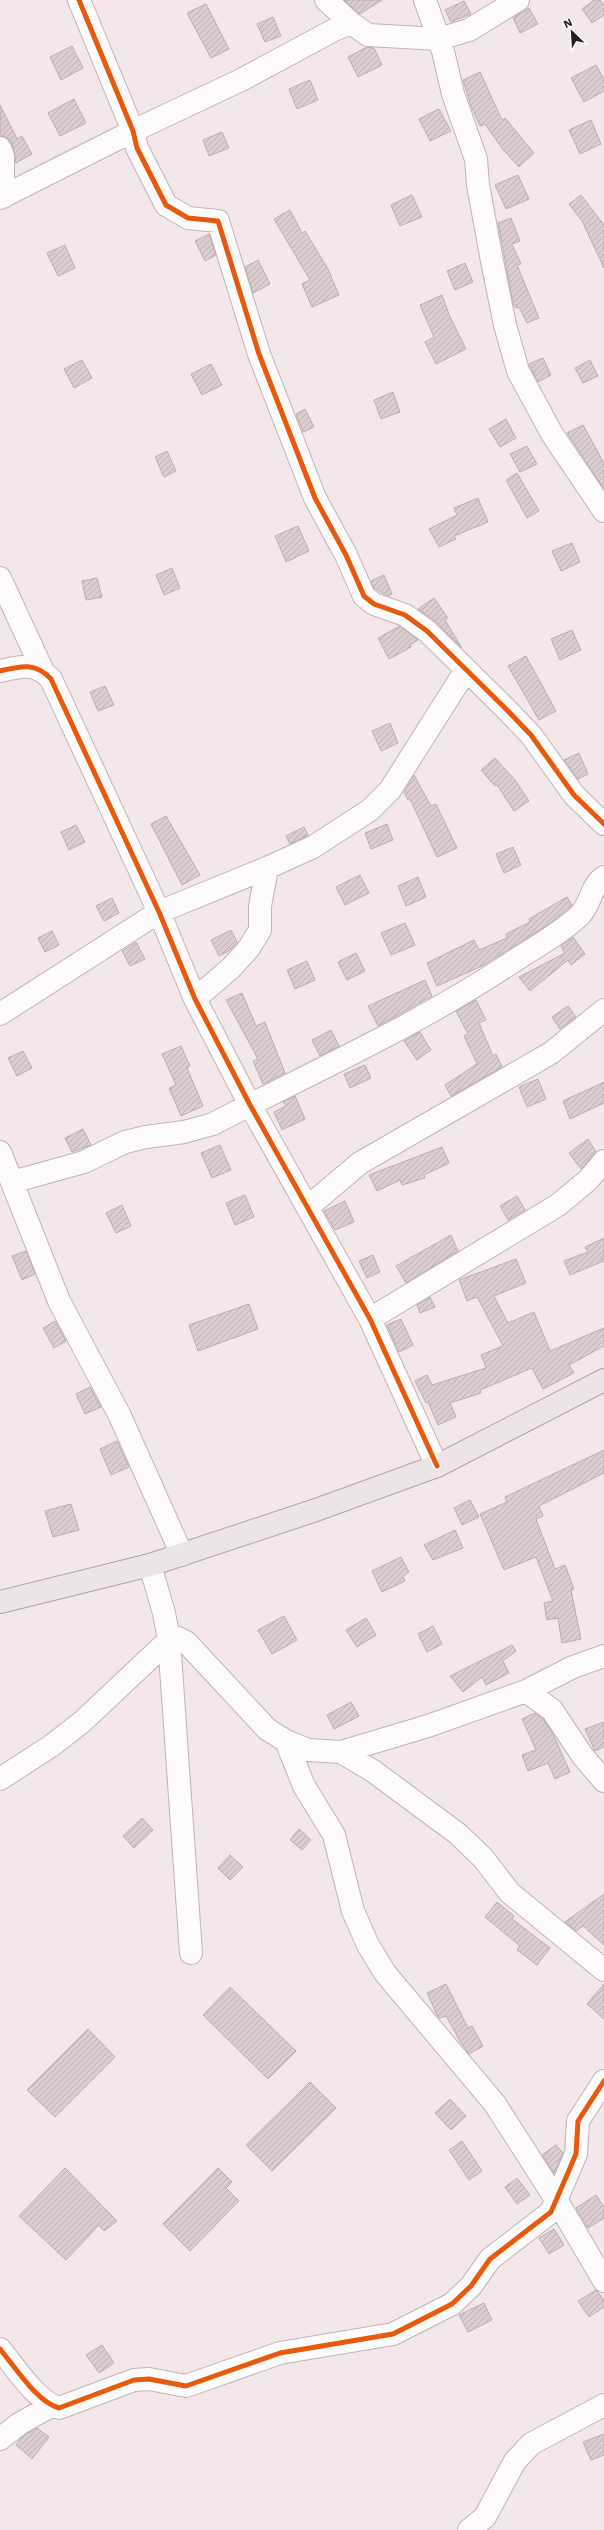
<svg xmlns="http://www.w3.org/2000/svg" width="604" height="2530" viewBox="0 0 604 2530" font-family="'Work Sans',sans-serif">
<defs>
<pattern id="building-hatch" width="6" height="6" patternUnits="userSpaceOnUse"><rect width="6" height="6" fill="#dbcdd0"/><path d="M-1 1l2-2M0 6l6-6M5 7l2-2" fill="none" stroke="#bcafb2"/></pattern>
</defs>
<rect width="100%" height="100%" fill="#f4e7ea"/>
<path fill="url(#building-hatch)" stroke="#baadb0" d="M344 0H382L360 14Z
M594 0H600L604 5V15L592 23 582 9Z
M464 1 471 14 451 22 445 10Z
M206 4 229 49 211 58 187 13Z
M529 8 538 24 520 33 513 18Z
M273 17 281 36 265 42 257 24Z
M72 46 83 68 61 80 50 57Z
M367 47 374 48 382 65 358 77 348 57Z
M596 65 604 79V91L584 102 571 78Z
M480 72 502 120 505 118 534 153 519 167 504 151 485 124 480 126 471 106 463 80Z
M310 80 318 100 297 109 289 89Z
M74 99 86 123 60 136 48 113Z
M0 105 17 139 22 136 32 154 16 163 12 143 8 138 0 136Z
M439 109 451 131 430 141 419 119Z
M591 120 601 144 580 154 569 130Z
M222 132 229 148 209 156 203 140Z
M518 175 529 199 506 209 495 185Z
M412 195 422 217 400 226 391 205Z
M581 195 604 225V268L582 221 569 204Z
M290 210 302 233 305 231 328 269 339 295 312 307 302 284 310 280 274 219Z
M511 218 520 241 512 244 521 264 517 265 539 318 527 323 519 307 516 308 513 303 498 223Z
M209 234 216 255 205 261 195 241Z
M65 245 75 268 58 276 47 253Z
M258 260 270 284 253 293 245 267Z
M465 263 473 282 455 290 447 271Z
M442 295 450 317 466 349 436 364 425 342 434 337 420 305Z
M543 358 551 375 538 382 529 364Z
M82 360 92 378 74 388 64 369Z
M590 360 598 376 583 383 575 368Z
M211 364 222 385 202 395 191 374Z
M393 392 400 412 381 419 374 400Z
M305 409 314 427 303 432 296 414Z
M506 419 516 438 500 447 489 429Z
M583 425 604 463V489L567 433Z
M527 446 537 464 520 472 510 454Z
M167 451 176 471 164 477 155 457Z
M517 473 539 511 527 518 506 480Z
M478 498 488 522 454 536 456 539 439 547 429 529 457 515 454 508Z
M298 526 309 551 286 562 275 536Z
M572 543 580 562 561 571 552 551Z
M172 568 180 588 164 595 156 575Z
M384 575 392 594 388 596 374 588 371 581Z
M97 578 102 597 86 600 82 581Z
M434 598 448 618 445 620 462 648 436 622 418 609Z
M400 626 418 640 410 645 411 647 389 659 378 638Z
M572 630 581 650 560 660 551 639Z
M526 656 556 711 539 720 508 666Z
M105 686 114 705 98 711 90 692Z
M390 723 398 743 381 751 372 731Z
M579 753 588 774 578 779 564 760Z
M495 758 516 781 529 801 514 811 497 785 495 786 481 770Z
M414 775 431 806 436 804 457 848 437 857 410 799 408 800 404 792Z
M166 816 200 875 182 885 151 824Z
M387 824 393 840 371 849 365 833Z
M76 825 85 842 69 850 61 832Z
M304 827 308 835 290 844 286 836Z
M513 847 521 865 504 873 496 854Z
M360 875 369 893 345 905 336 887Z
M418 877 426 897 406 906 398 886Z
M567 897 572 905 548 925 482 966 437 986 427 963 474 940 479 950 507 938 506 934 530 922 529 919Z
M112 898 119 913 104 921 96 906Z
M405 923 415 945 391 955 381 933Z
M231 930 237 942 230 950 219 956 211 940Z
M52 931 59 945 45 952 38 938Z
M573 937 585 954 571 965 568 960 530 991 519 977 565 953 561 946Z
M136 942 145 959 130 966 122 951Z
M356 953 365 971 347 980 338 962Z
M307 961 315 980 295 989 287 970Z
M425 980 432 996 378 1026 368 1006Z
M242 993 256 1026 265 1022 285 1073 263 1084 253 1061 258 1059 226 1000Z
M476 1000 486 1020 479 1023 493 1056 496 1054 502 1067 451 1096 445 1085 477 1064 464 1036 468 1034 456 1011Z
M568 1006 576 1017 560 1029 552 1017Z
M331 1030 339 1046 320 1056 312 1040Z
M420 1032 431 1050 417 1060 404 1041Z
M181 1046 190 1066 187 1068 203 1106 181 1116 169 1088 176 1085 162 1054Z
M23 1051 32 1068 17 1076 8 1058Z
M365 1065 371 1078 350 1088 344 1074Z
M538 1079 546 1099 527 1107 519 1087Z
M604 1082V1103L570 1119 563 1101Z
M295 1096 305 1119 282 1130 274 1112 286 1106 283 1102Z
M83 1129 91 1145 72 1152 65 1138Z
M588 1139 596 1152 581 1169 569 1153Z
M220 1145 231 1170 212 1178 201 1153Z
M442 1147 449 1163 424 1175 425 1178 402 1185 400 1180 377 1191 369 1175Z
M245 1195 254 1217 235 1225 226 1203Z
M517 1196 525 1210 508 1220 500 1206Z
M345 1201 354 1222 335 1230 324 1211Z
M122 1205 131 1226 116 1233 106 1213Z
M451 1235 458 1251 406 1283 396 1266Z
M604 1238V1261L570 1275 564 1261 588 1252 585 1247Z
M26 1251 35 1274 22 1280 12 1256Z
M373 1255 380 1272 367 1278 359 1261Z
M516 1259 526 1283 494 1296 508 1323 534 1312 550 1351 604 1328V1346L569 1365 574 1373 543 1389 532 1368 480 1390 481 1393 450 1403 456 1417 438 1425 428 1402 426 1403 415 1381 427 1375 432 1385 486 1368 481 1355 503 1346 477 1297 467 1301 459 1280Z
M430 1297 435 1307 420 1313 417 1305Z
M249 1304 258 1329 198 1351 189 1325Z
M401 1319 413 1345 399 1352 387 1325Z
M55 1321 66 1341 54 1348 43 1328Z
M90 1387 101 1407 85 1414 76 1394Z
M117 1441 129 1467 111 1475 100 1449Z
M604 1450V1473L539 1506 543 1516 536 1519 555 1569 565 1565 574 1589 571 1590 581 1639 562 1643 558 1618 547 1620 544 1603 553 1601 536 1557 504 1570 480 1514 507 1502 505 1497Z
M470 1500 479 1517 462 1525 454 1508Z
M71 1504 79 1530 53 1537 45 1511Z
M455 1530 463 1548 433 1560 424 1545Z
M401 1557 409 1572 403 1576 405 1581 382 1592 372 1571Z
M284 1616 297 1640 272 1654 258 1630Z
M366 1618 376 1635 357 1647 346 1630Z
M433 1626 442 1644 427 1652 418 1634Z
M512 1645 516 1651 503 1661 509 1673 486 1685 482 1677 463 1692 450 1676Z
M351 1702 359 1716 334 1729 327 1715Z
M535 1713 543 1719 553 1734 570 1772 555 1779 548 1763 528 1771 522 1755 536 1750 522 1719Z
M604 1722V1747L595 1751 585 1729Z
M142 1818 153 1830 134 1848 123 1836Z
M299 1829 311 1840 302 1850 290 1840Z
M230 1855 243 1867 230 1880 218 1868Z
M604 1894V1945L583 1926 576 1931 565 1922Z
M497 1902 514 1916 512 1919 550 1948 537 1965 517 1950 520 1946 485 1917Z
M446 1984 468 2028 472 2026 483 2046 469 2054 461 2043 446 2016 440 2018 438 2017 427 1993Z
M604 1984V2019L587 2004Z
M230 1987 296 2051 268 2079 203 2015Z
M88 2029 115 2057 55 2117 27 2090Z
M310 2082 336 2108 272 2171 246 2145Z
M450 2099 466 2116 451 2130 435 2113Z
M462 2141 482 2171 469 2180 449 2150Z
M556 2145 563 2153 554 2173 542 2155Z
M65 2168 117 2221 104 2231 99 2225 66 2260 19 2216Z
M218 2168 232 2182 226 2188 239 2201 190 2251 163 2224Z
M517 2178 530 2195 517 2204 505 2187Z
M596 2195 604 2207V2218L588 2228 576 2208Z
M554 2229 564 2245 549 2254 539 2238Z
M596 2290 604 2300V2307L589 2317 578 2301Z
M484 2303 492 2320 468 2332 459 2315Z
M102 2345 114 2363 99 2373 86 2355Z
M37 2428 49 2437 32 2459 16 2445 22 2437Z
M604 2434V2455L591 2460 583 2442Z"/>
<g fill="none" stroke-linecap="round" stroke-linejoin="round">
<defs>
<path id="minor" d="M79 0 133 131 137 148 166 205 188 218 218 221 259 354 315 498 346 555 364 596 374 604 405 615 427 631 507 710 531 735 574 795 604 824
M326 0 351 23
M425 0 443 51 453 94 476 159 478 185 492 261 505 325 518 371 552 434 604 511
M0 148 3 156V197
M0 198 133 131 241 80 334 30 351 23 368 35 439 39 469 30 518 0
M0 578 42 669
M0 671C21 666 35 662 51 679L159 912 195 999 250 1105 370 1319 437 1466
M195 999 231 968 249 948 260 930V906L267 868
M0 1014 159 912 267 868 313 847 370 810 390 790 466 670
M0 1152 59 1301 120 1416 182 1555
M12 1182 84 1162 125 1142 146 1137 184 1132 213 1124C312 1072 414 1027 508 965 532 949 560 934 580 915 591 904 591 885 604 877
M308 1207 360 1163 551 1053 604 1010
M370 1319 558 1205 588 1180 604 1161
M150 1565 164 1613 169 1640 191 1953
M526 1691 552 1710 582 1755 604 1781
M286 1741 304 1786 334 1835 353 1911 368 1945 385 1973 495 2104 557 2201 604 2281
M341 1752 373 1771 458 1834 483 1858 510 1893 604 1970
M0 1779 51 1746 82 1722 169 1640 178 1638 186 1642 267 1729 286 1741 308 1750 341 1752 428 1726 526 1691 573 1667 604 1656
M0 2349C15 2367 37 2402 59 2408L134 2380 149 2379 186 2386 280 2353 393 2334 452 2304 471 2286 490 2259 551 2212 576 2154 578 2121 604 2081
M0 2439 19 2424 51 2406
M469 2530 485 2517 515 2461 531 2444 604 2405"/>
<path id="major" d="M0 1602 150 1565 316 1510 437 1466 604 1380"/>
</defs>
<use href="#minor" stroke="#bfb2b5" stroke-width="24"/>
<use href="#major" stroke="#b29ea3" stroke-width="24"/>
<use href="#minor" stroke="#fdfbfc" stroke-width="22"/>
<use href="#major" stroke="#ece4e6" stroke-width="22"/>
<defs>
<path id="cycleway" d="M79 0 133 131 137 148 166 205 188 218 218 221 259 354 315 498 346 555 364 596 374 604 405 615 427 631 507 710 531 735 574 795 604 824
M0 671C21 666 35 662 51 679L159 912 195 999 250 1105 370 1319 437 1466
M0 2349C15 2367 37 2402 59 2408L134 2380 149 2379 186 2386 280 2353 393 2334 452 2304 471 2286 490 2259 551 2212 576 2154 578 2121 604 2081"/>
</defs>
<use href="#cycleway" stroke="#fff" stroke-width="8"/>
<use href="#cycleway" stroke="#e8590c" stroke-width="5"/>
</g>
<g transform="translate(572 32) rotate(335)" stroke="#ffffff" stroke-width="3" paint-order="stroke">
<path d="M0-3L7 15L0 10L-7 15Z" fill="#291b1e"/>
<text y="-6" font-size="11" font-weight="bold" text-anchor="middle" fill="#291b1e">N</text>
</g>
</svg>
